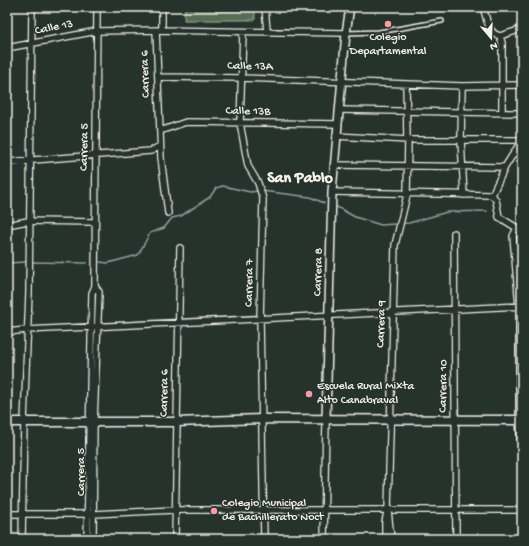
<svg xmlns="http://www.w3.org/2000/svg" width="529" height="546" viewBox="0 0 529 546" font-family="'Gochi Hand',sans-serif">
<rect width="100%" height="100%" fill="#26332d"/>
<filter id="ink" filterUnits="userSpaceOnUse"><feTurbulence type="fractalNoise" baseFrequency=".025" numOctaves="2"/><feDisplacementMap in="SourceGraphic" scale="8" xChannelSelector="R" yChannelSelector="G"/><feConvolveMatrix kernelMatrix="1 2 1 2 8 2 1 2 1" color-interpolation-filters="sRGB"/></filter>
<g filter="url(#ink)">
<path fill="#546d53" stroke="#a4af9e" d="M185 7H255V20H184Z"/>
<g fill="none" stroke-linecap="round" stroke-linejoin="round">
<path stroke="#8ea2a0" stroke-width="1.5" d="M262 191 310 197 324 203
M337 207 355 217 381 225 409 223 447 212 487 211
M31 262 87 263
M100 262 108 263 138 255 150 233 164 228 172 218 181 216 210 197 216 188 223 186 250 192 258 191
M7 263 27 262"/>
<defs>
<path id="service" d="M346 33 379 32 442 21"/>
<path id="minor" d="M265 7 267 31
M483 7C487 18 487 33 500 36L502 43V112
M156 30 161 158 168 213
M162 30V7
M243 32 240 123 248 166 258 183 263 199 260 320 264 539
M500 36 522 29
M7 48 97 31 156 30 346 33
M158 77 241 78 462 86 522 85
M406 84 407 139
M462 86 461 140 464 195
M339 110 522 113
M160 131 186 122 338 124
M336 136 408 140H521
M7 162 151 151 160 146
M334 165 505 167
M332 192 492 195
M492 195 505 167 522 140
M492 195 496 200 499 217 517 228
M7 225 28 221 95 222
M517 228 513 236 519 306V420L522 461
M454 233 456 539
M7 332 26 330 522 306
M7 514H93L174 510H522
M22 539 24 422 29 293 32 7
M87 539 92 293 95 286 97 7
M93 539 94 421 99 292 95 286
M175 539 180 248
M324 539 326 420
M385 539V522L387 512
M391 539 388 510 395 245 407 195 408 140"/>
<path id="tertiary" d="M326 420 332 192 346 33 350 7"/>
<path id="secondary" d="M7 422H176L262 419 519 420 522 419"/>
</defs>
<use href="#service" stroke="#f4f1e8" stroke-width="6"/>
<use href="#minor" stroke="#f4f1e8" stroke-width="8"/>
<use href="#tertiary" stroke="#f4f1e8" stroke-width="10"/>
<use href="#secondary" stroke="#f4f1e8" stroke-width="11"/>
<use href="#service" stroke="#26332d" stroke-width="3"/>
<use href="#minor" stroke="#26332d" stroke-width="5.5"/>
<use href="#tertiary" stroke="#26332d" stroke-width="7"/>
<use href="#secondary" stroke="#26332d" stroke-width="8"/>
</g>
</g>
<g fill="#ff9aa2" stroke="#26332d" stroke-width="1.5">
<circle cx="388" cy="24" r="4"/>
<circle cx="309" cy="394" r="4"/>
<circle cx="214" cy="511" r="4"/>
</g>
<g text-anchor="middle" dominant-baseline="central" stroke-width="3" stroke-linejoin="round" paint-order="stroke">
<g font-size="12" fill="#f4f1e8" stroke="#26332d">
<text transform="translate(54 28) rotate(-11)">Calle 13</text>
<text transform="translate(250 67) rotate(1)">Calle 13A</text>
<text transform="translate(146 74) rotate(-92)">Carrera 6</text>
<text transform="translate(248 112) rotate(1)">Calle 13B</text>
<text transform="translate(85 147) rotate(-89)">Carrera 5</text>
<text transform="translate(319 272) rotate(-88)">Carrera 8</text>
<text transform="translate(250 283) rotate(-89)">Carrera 7</text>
<text transform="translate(382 324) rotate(-88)">Carrera 9</text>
<text transform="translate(444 386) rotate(-89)">Carrera 10</text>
<text transform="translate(165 393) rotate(-89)">Carrera 6</text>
<text transform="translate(82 472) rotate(-90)">Carrera 5</text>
</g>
<g font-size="12" fill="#f4f1e8" stroke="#26332d" text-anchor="start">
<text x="388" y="38" text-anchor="middle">Colegio<tspan x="388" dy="14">Departamental</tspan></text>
<text x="317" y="387">Escuela Rural Mixta<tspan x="317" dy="14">Alto Canabraval</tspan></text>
<text x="222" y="504">Colegio Municipal<tspan x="222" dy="14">de Bachillerato Noct</tspan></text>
</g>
<g font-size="16" font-weight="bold" fill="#f4f1e8" stroke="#26332d">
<text x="300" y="179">San Pablo</text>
</g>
</g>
<rect width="529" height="546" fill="none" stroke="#26332d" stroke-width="24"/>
<rect x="12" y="12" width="505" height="522" fill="none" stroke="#f4f1e8" stroke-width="1.5" filter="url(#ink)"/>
<g transform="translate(491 38) rotate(161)" stroke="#26332d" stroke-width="3" paint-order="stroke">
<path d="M0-3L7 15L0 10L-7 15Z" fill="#f4f1e8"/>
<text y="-6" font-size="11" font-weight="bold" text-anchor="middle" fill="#f4f1e8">N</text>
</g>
</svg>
